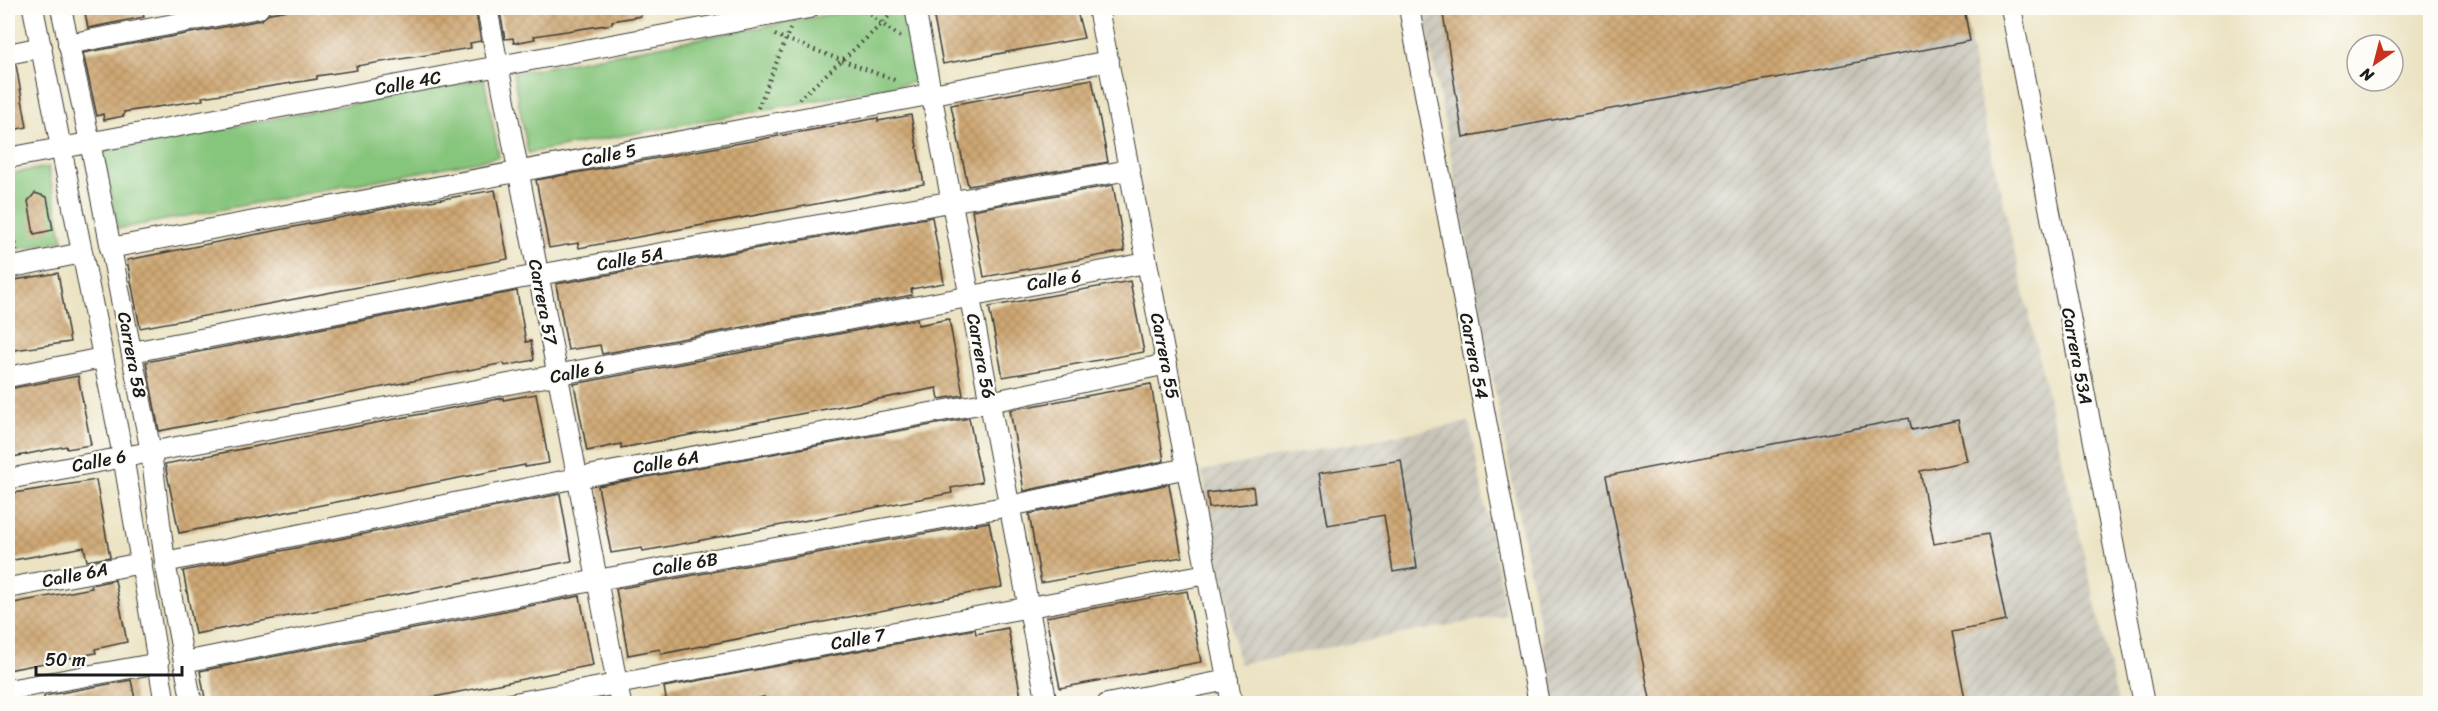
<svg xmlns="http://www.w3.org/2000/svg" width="2438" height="711" viewBox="0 0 2438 711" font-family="Sriracha,sans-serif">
<defs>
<pattern id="industrial-furrows" width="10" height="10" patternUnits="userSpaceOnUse" patternTransform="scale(1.5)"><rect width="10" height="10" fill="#c8c4b8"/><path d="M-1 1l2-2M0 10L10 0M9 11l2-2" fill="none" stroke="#aba89e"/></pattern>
<pattern id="building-cross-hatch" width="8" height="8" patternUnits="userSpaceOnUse" patternTransform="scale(1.5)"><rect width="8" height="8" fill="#cea773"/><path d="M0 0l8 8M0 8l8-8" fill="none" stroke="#b08f63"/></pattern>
</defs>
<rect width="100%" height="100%" fill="#fdfcf7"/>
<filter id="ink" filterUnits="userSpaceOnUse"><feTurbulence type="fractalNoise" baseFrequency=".0167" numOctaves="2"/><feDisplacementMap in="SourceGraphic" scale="12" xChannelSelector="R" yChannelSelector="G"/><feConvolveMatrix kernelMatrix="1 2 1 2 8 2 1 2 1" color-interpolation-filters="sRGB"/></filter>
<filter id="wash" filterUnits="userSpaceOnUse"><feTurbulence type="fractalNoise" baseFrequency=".008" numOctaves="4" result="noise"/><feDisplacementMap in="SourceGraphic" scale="24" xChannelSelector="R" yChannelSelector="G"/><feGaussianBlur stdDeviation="1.35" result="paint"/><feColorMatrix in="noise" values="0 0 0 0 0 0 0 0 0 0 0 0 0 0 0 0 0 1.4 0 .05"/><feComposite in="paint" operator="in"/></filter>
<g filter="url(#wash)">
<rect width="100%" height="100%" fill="#ebe3c3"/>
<path fill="url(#industrial-furrows)" d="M1423 8H1964L1981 104 2118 703H1554Z
M1469 422 1506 615 1239 664 1202 471Z"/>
<path fill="#86c57c" stroke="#51704c" stroke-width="1.5" d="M864 8H904L916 82 528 153 513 73Z
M484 79 499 157 118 229 102 151Z
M48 167 63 241 8 251V174Z"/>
<g id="blocks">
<path fill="url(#building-cross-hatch)" d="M84 8H142L144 17 88 28Z
M301 8H475L481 41 470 43 471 48 356 66 357 70 317 76V79L202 97 203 100 124 112V116L104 120 103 114 97 116 83 53 261 20 270 13Z
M527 8H641V16L612 21V24L534 36 535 39 514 43 513 38 505 39 500 12Z
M932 8H1076L1084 38 943 64Z
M1442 8H1964L1970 41 1463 137Z
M16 65 27 127 8 131V66Z
M1092 79 1108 162 968 186 951 105Z
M911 115 924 184 579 248 578 243 549 248 536 180 878 118V121Z
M1113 185 1125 251 984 277 972 210Z
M495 190 508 259 140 328 127 260 389 208Z
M35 193 47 197 53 230 34 234 28 201Z
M932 217 944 283 911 289 912 295 602 354 600 345 568 350 556 284Z
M58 273 70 342 8 351V281Z
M1130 281 1144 352 1003 377 989 307Z
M517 291 526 342 531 341 534 360 505 366 504 363 159 431 146 362Z
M917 319 918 325 949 319 963 395 939 399 937 388 621 448V444L587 451 574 384Z
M78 376 91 445 67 449 66 446 8 458V389Z
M1151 384 1164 461 1024 491 1010 410Z
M536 394 549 463 525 467V465L179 533 165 464 503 398V400Z
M969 418 982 482 951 488 952 493 660 548 643 551 642 548 611 553 598 486Z
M1909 418 1912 430 1958 420 1967 461 1920 471 1934 544 1988 534 2006 621 1952 632 1966 704H1651L1606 476Z
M1401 460 1417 568 1393 572 1384 515 1328 525 1319 473Z
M96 480 110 557 87 561 84 547 8 561V494Z
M1169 484 1182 557 1041 583 1029 514Z
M1253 487 1255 503 1209 508 1207 493Z
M560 494 572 561 195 634 183 571Z
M989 522 1002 587 661 654 660 649 628 655 616 589Z
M115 580 127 642 95 649 96 653 8 670V604L92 588 91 585Z
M1187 591 1201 662 1060 688 1046 617Z
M580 596 593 665 399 704H206L200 671Z
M1008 628 1021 697 985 704H765L764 697 728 704H667L664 687 975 629 976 634Z
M131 680 136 704H44V696Z"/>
</g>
</g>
<g filter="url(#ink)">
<use href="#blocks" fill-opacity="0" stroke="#3b3a35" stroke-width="1.5"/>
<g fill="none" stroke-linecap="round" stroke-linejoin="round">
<defs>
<path id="street" d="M33 8 123 456 165 704
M61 8 90 142 151 452 165 562 192 704
M487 8 621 704
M915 8 1047 704
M1098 8 1232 704
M1409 8 1539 704
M2011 8 2144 704
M68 44 259 8
M8 54 42 47
M8 158 809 8
M110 248 1109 61
M8 268 82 253
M132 352 538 275 1129 170
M8 377 102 358
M8 479 1146 263
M165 562 577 478 990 402 1167 364
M8 588 142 563
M184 662 597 580 1010 506 1187 468
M8 690 159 663
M509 704 1207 574
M1107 704 1228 680"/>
</defs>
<use href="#street" stroke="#3b3a35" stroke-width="22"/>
<path stroke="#3b3a35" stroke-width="4" stroke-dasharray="1.5 4.5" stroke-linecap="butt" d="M860 8 903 39
M775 35 897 81
M799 99 882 24 896 8
M758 108 790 29
M8 208 17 250"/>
<use href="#street" stroke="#fff" stroke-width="20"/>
</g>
</g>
<g text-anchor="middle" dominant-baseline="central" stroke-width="4.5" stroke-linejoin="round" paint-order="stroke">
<g font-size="18" fill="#1c1c1c" stroke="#fdfcf7">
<text transform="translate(408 83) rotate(-11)">Calle 4C</text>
<text transform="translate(609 155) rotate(-11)">Calle 5</text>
<text transform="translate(630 259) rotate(-10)">Calle 5A</text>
<text transform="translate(1054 280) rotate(-10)">Calle 6</text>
<text transform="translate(543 302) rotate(79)">Carrera 57</text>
<text transform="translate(132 355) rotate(79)">Carrera 58</text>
<text transform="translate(981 356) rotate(79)">Carrera 56</text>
<text transform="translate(1165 356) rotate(79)">Carrera 55</text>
<text transform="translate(1474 356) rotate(79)">Carrera 54</text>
<text transform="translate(2077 356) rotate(79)">Carrera 53A</text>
<text transform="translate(577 372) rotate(-11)">Calle 6</text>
<text transform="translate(99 461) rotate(-11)">Calle 6</text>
<text transform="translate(666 462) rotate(-10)">Calle 6A</text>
<text transform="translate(685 564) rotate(-10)">Calle 6B</text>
<text transform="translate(75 575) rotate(-11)">Calle 6A</text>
<text transform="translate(858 639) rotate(-10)">Calle 7</text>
</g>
</g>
<rect width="2438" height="711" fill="none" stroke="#fdfcf7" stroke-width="30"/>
<g transform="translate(2375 63) rotate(215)"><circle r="28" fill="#fdfcf7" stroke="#a3a29f" stroke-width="1.5"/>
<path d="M0-4.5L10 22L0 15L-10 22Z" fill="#c8321e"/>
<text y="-9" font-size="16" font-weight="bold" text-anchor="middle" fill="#1c1c1c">N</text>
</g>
<path d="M36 666v9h146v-9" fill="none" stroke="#1c1c1c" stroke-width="3"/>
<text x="45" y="666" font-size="18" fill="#1c1c1c" stroke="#fdfcf7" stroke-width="4.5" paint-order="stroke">50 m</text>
</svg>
